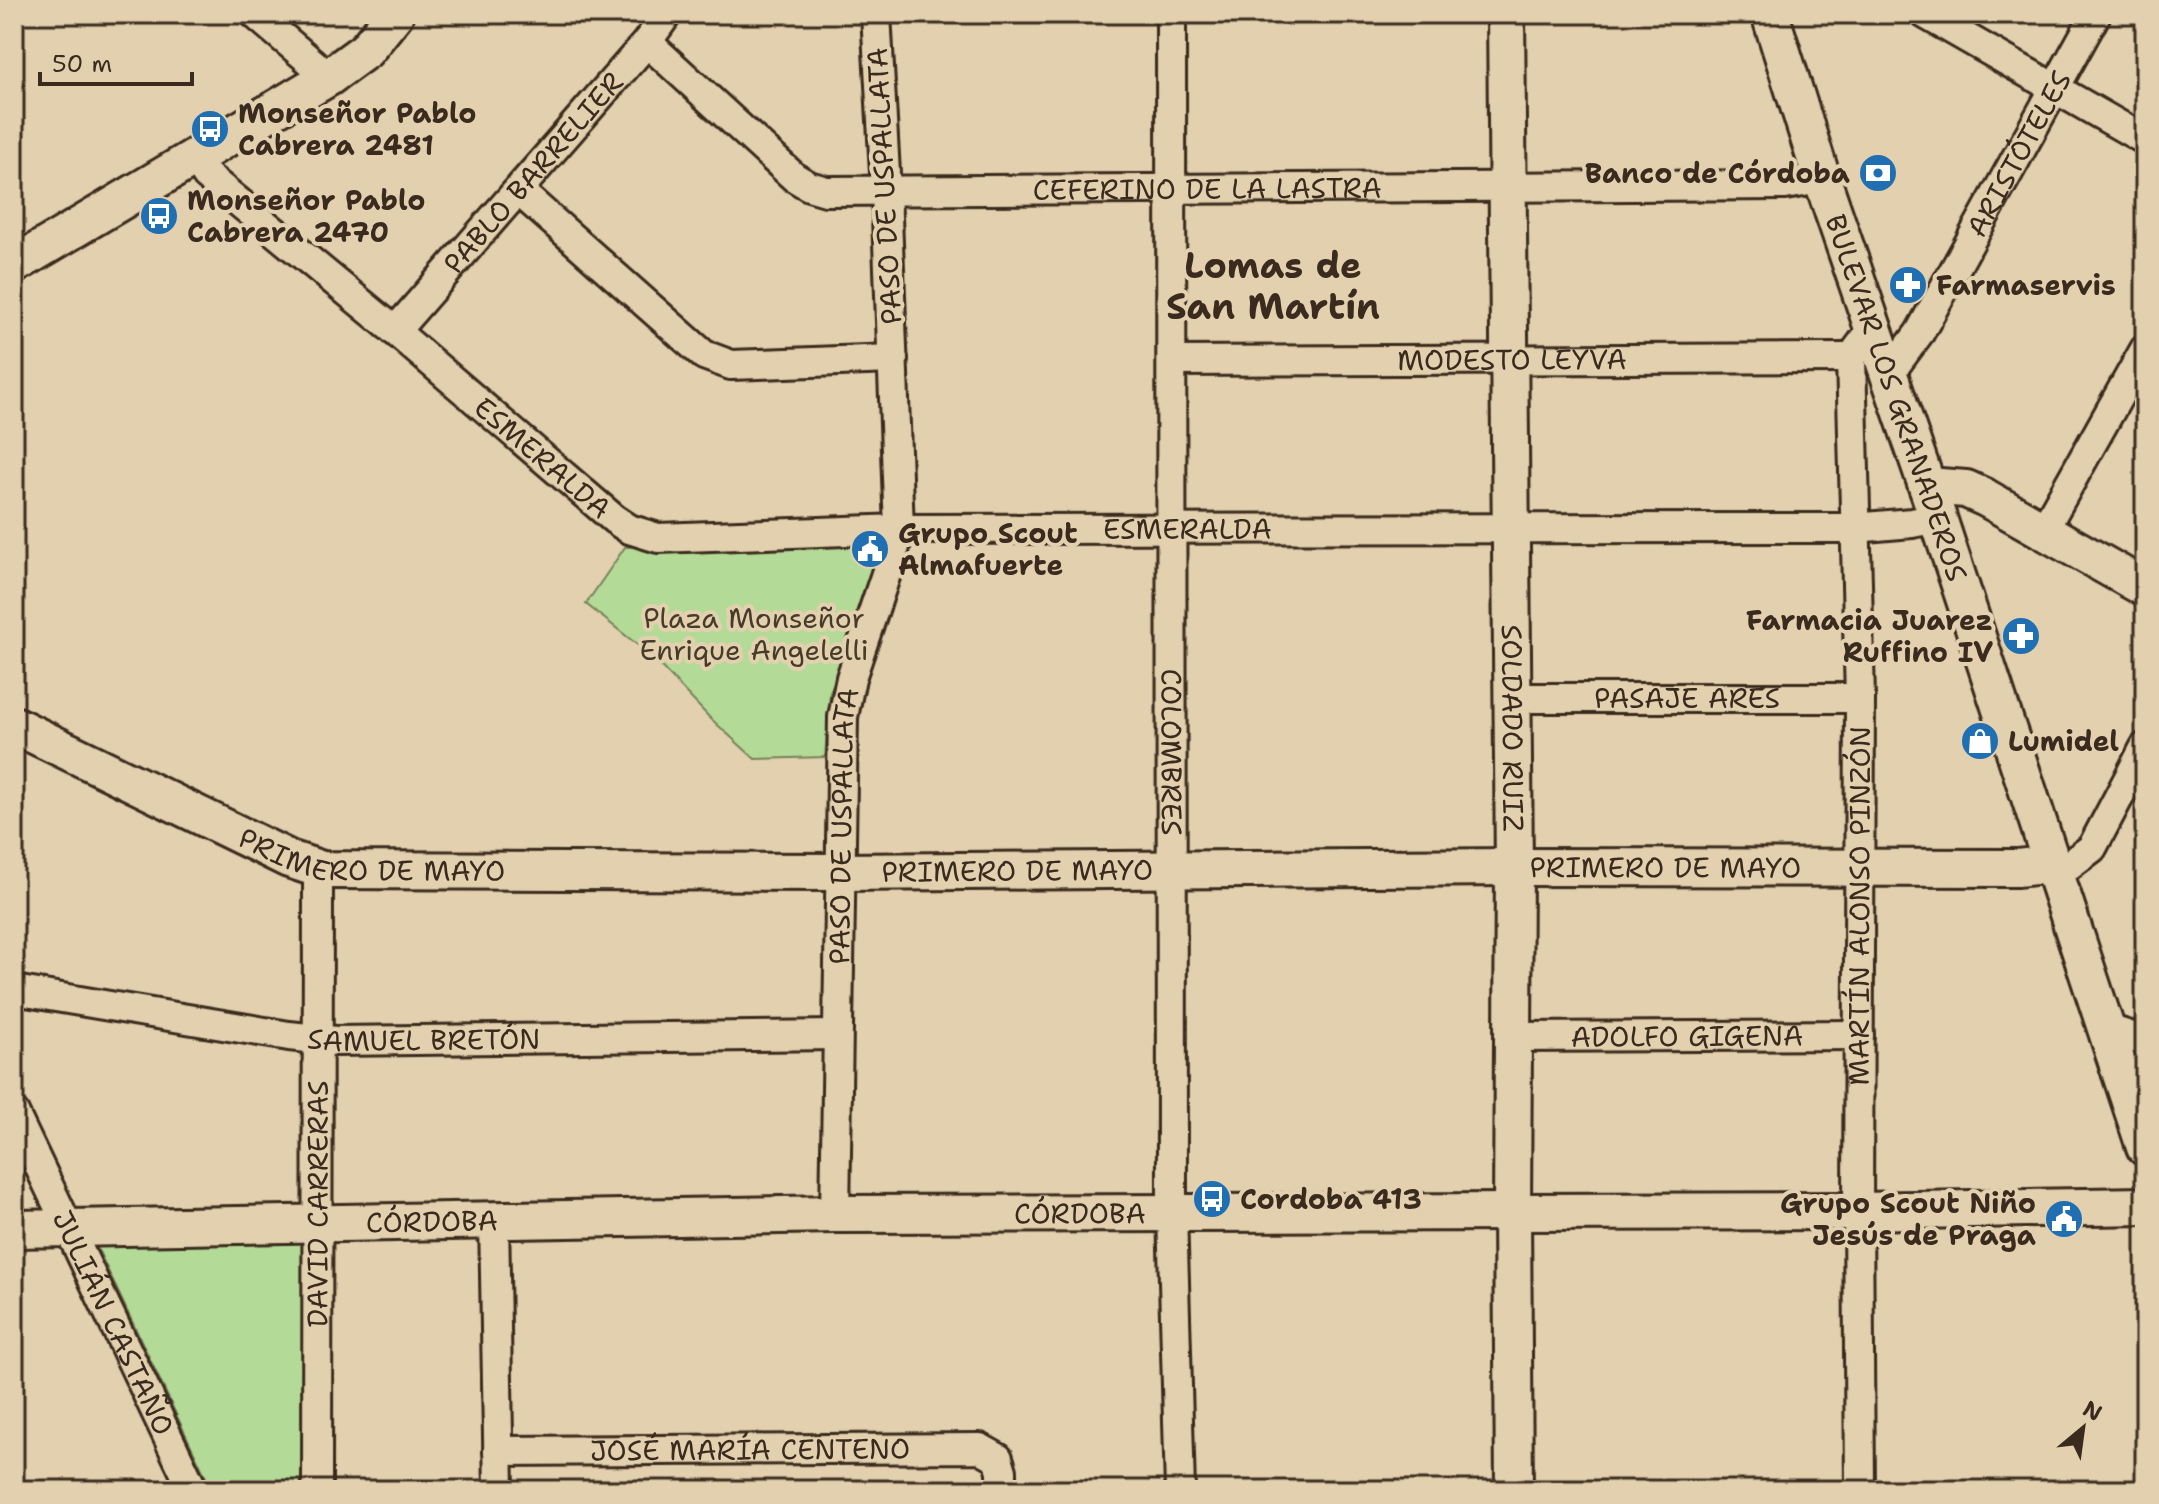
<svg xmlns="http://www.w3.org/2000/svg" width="2159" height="1504" viewBox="0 0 2159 1504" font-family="'Shantell Sans',sans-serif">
<rect width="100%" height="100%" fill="#e2d0ae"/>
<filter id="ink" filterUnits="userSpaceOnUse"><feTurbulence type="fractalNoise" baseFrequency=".0125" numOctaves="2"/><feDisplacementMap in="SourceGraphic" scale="16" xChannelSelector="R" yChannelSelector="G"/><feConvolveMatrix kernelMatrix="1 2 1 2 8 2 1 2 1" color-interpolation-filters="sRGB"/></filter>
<g filter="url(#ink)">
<path fill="#b3db97" stroke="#77825a" stroke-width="2" d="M884 540 830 693 825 757 755 759 709 717 649 654 586 604 625 547Z
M307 1236 304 1490H212L94 1241Z"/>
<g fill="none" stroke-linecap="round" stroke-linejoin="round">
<defs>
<g id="minor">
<path d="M255 14 329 77"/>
<path id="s1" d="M1171 14 1172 1213 1180 1490"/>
<path d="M1925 14 2145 140"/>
<path id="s2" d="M647 42 794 177 809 186 826 191 1785 185 1822 179"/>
<path id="s3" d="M194 156 207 176 395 331 614 519 629 529 658 538 899 529 1854 528 1912 523 1938 518"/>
<path d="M519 191 704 355 731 365 893 359"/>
<path id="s4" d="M395 331 647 42 667 14"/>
<path id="s5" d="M1172 361 1851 358"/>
<path id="s6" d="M1889 374 1920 332 2096 14"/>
<path d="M2044 529 2145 349"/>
<path id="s7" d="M1513 698H1860"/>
<path d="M2057 874 2092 848 2145 747"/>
<path id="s8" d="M14 990 289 1036 336 1041 836 1035"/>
<path d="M2108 1029 2145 1041"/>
<path id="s9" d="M1515 1037 1859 1035"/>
<path id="s10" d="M14 1113 193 1490"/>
<path id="s11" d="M835 1214 843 717 851 678 895 547 899 529 886 191 876 14"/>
<path d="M494 1220 499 1490"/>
<path id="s12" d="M498 1451 980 1448 998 1458 1002 1471V1490"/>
<path id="s13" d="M317 1490 318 885 322 870"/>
<path id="s14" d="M1860 1490 1858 1211 1860 698 1851 358 1873 328"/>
</g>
<g id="major">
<path id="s15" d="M1506 14 1514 867 1512 1213 1514 1490"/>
<path id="s16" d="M1770 14 1822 179 1938 518 2145 1147"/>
<path d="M14 265 329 77 366 50 395 14"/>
<path d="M1927 486 1966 489 1986 498 2145 588"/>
<path id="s17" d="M14 725 289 859 322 870 839 872 1514 867 2017 868 2053 864"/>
<path id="s18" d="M14 1229 835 1214 1858 1211 2145 1206"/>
</g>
</defs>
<use href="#minor" stroke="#3b2a1e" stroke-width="34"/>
<use href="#major" stroke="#3b2a1e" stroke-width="42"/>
<use href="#minor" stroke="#e2d0ae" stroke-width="28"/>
<use href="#major" stroke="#e2d0ae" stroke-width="36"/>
</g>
</g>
<defs>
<symbol id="bus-disc" viewBox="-11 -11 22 22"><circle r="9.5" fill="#1f6fb2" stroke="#e2d0ae"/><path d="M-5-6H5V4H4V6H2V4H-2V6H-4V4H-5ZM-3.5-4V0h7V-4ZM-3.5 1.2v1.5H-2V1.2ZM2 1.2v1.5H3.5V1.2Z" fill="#fff"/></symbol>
<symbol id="bank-disc" viewBox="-11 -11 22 22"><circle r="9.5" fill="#1f6fb2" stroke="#e2d0ae"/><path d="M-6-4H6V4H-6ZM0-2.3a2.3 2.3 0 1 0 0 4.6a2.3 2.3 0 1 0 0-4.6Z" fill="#fff"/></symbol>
<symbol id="pharmacy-disc" viewBox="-11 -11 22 22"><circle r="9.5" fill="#1f6fb2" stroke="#e2d0ae"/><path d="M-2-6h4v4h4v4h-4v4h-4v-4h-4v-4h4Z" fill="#fff"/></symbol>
<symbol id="civic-disc" viewBox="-11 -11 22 22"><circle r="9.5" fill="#1f6fb2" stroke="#e2d0ae"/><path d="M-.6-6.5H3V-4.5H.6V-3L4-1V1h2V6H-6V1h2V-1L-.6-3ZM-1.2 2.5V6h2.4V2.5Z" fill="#fff"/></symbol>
<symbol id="shop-disc" viewBox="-11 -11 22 22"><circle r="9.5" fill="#1f6fb2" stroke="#e2d0ae"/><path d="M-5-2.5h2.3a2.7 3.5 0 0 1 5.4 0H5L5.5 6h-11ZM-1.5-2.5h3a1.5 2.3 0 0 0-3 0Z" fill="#fff"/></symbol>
</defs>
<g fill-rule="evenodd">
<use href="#bus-disc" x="188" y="107" width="44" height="44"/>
<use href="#bank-disc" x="1856" y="151" width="44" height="44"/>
<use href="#bus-disc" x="137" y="194" width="44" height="44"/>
<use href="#pharmacy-disc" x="1886" y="263" width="44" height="44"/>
<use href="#civic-disc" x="848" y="527" width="44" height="44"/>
<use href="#pharmacy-disc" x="1999" y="614" width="44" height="44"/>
<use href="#shop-disc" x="1958" y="719" width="44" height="44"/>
<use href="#bus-disc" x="1190" y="1177" width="44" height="44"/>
<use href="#civic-disc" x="2042" y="1197" width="44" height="44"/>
</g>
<g text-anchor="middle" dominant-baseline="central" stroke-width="8" stroke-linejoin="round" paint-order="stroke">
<g font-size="28" font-weight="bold" fill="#3b2a1e" stroke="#e2d0ae" text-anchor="start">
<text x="238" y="113">Monseñor Pablo<tspan x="238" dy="32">Cabrera 2481</tspan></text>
<text x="1850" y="173" text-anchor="end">Banco de Córdoba</text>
<text x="187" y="200">Monseñor Pablo<tspan x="187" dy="32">Cabrera 2470</tspan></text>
<text x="1936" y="285">Farmaservis</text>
<text x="898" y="533">Grupo Scout<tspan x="898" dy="32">Almafuerte</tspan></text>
<text x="1993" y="620" text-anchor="end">Farmacia Juarez<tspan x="1993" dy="32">Ruffino IV</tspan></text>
<text x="2008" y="741">Lumidel</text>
<text x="1240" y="1199">Cordoba 413</text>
<text x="2036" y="1203" text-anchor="end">Grupo Scout Niño<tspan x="2036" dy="32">Jesús de Praga</tspan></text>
</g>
<g font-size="28" fill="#3b2a1e" stroke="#e2d0ae">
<text stroke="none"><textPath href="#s6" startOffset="256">ARISTÓTELES</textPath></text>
<text stroke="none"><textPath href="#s4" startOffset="210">PABLO BARRELIER</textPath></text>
<text transform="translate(884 186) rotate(-93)">PASO DE USPALLATA</text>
<text stroke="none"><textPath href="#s2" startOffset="616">CEFERINO DE LA LASTRA</textPath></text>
<text stroke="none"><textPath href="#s5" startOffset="340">MODESTO LEYVA</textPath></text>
<text stroke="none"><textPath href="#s16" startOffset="404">BULEVAR LOS GRANADEROS</textPath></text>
<text stroke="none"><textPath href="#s3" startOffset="462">ESMERALDA</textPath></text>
<text stroke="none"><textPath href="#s3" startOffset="1134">ESMERALDA</textPath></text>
<text stroke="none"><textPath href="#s7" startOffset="174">PASAJE ARES</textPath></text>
<text stroke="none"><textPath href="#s15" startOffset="714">SOLDADO RUIZ</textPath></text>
<text stroke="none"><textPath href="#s1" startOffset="738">COLOMBRES</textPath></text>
<text stroke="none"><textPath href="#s11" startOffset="388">PASO DE USPALLATA</textPath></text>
<text stroke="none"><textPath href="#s17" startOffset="388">PRIMERO DE MAYO</textPath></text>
<text stroke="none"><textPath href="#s17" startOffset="1684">PRIMERO DE MAYO</textPath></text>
<text stroke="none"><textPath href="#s17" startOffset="1036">PRIMERO DE MAYO</textPath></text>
<text stroke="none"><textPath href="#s14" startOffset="584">MARTÍN ALONSO PINZÓN</textPath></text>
<text stroke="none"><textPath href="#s9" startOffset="172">ADOLFO GIGENA</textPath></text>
<text stroke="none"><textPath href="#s8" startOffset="414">SAMUEL BRETÓN</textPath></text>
<text stroke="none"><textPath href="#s13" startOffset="286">DAVID CARRERAS</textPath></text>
<text stroke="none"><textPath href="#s18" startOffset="1066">CÓRDOBA</textPath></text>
<text stroke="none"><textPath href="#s18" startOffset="418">CÓRDOBA</textPath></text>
<text stroke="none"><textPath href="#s10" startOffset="232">JULIÁN CASTAÑO</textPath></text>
<text stroke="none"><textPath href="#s12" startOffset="252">JOSÉ MARÍA CENTENO</textPath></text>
</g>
<g font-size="28" fill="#473c2a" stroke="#e2d0ae">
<text x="754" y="618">Plaza Monseñor<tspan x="754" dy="32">Enrique Angelelli</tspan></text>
</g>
<g font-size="36" font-weight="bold" fill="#3b2a1e" stroke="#e2d0ae">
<text x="1273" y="265">Lomas de<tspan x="1273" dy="41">San Martín</tspan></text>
</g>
</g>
<rect width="2159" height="1504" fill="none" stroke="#e2d0ae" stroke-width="48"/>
<rect x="24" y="24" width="2111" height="1456" fill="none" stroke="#3b2a1e" stroke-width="3" filter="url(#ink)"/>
<g transform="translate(2083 1428) rotate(29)" stroke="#e2d0ae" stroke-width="6" paint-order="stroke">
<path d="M0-6L14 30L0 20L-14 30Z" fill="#3b2a1e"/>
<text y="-12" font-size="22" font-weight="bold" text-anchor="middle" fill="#3b2a1e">N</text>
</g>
<path d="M40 72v12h152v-12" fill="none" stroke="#3b2a1e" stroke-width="4"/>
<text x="52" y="72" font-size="24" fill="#3b2a1e" stroke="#e2d0ae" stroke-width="6" paint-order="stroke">50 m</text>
</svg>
